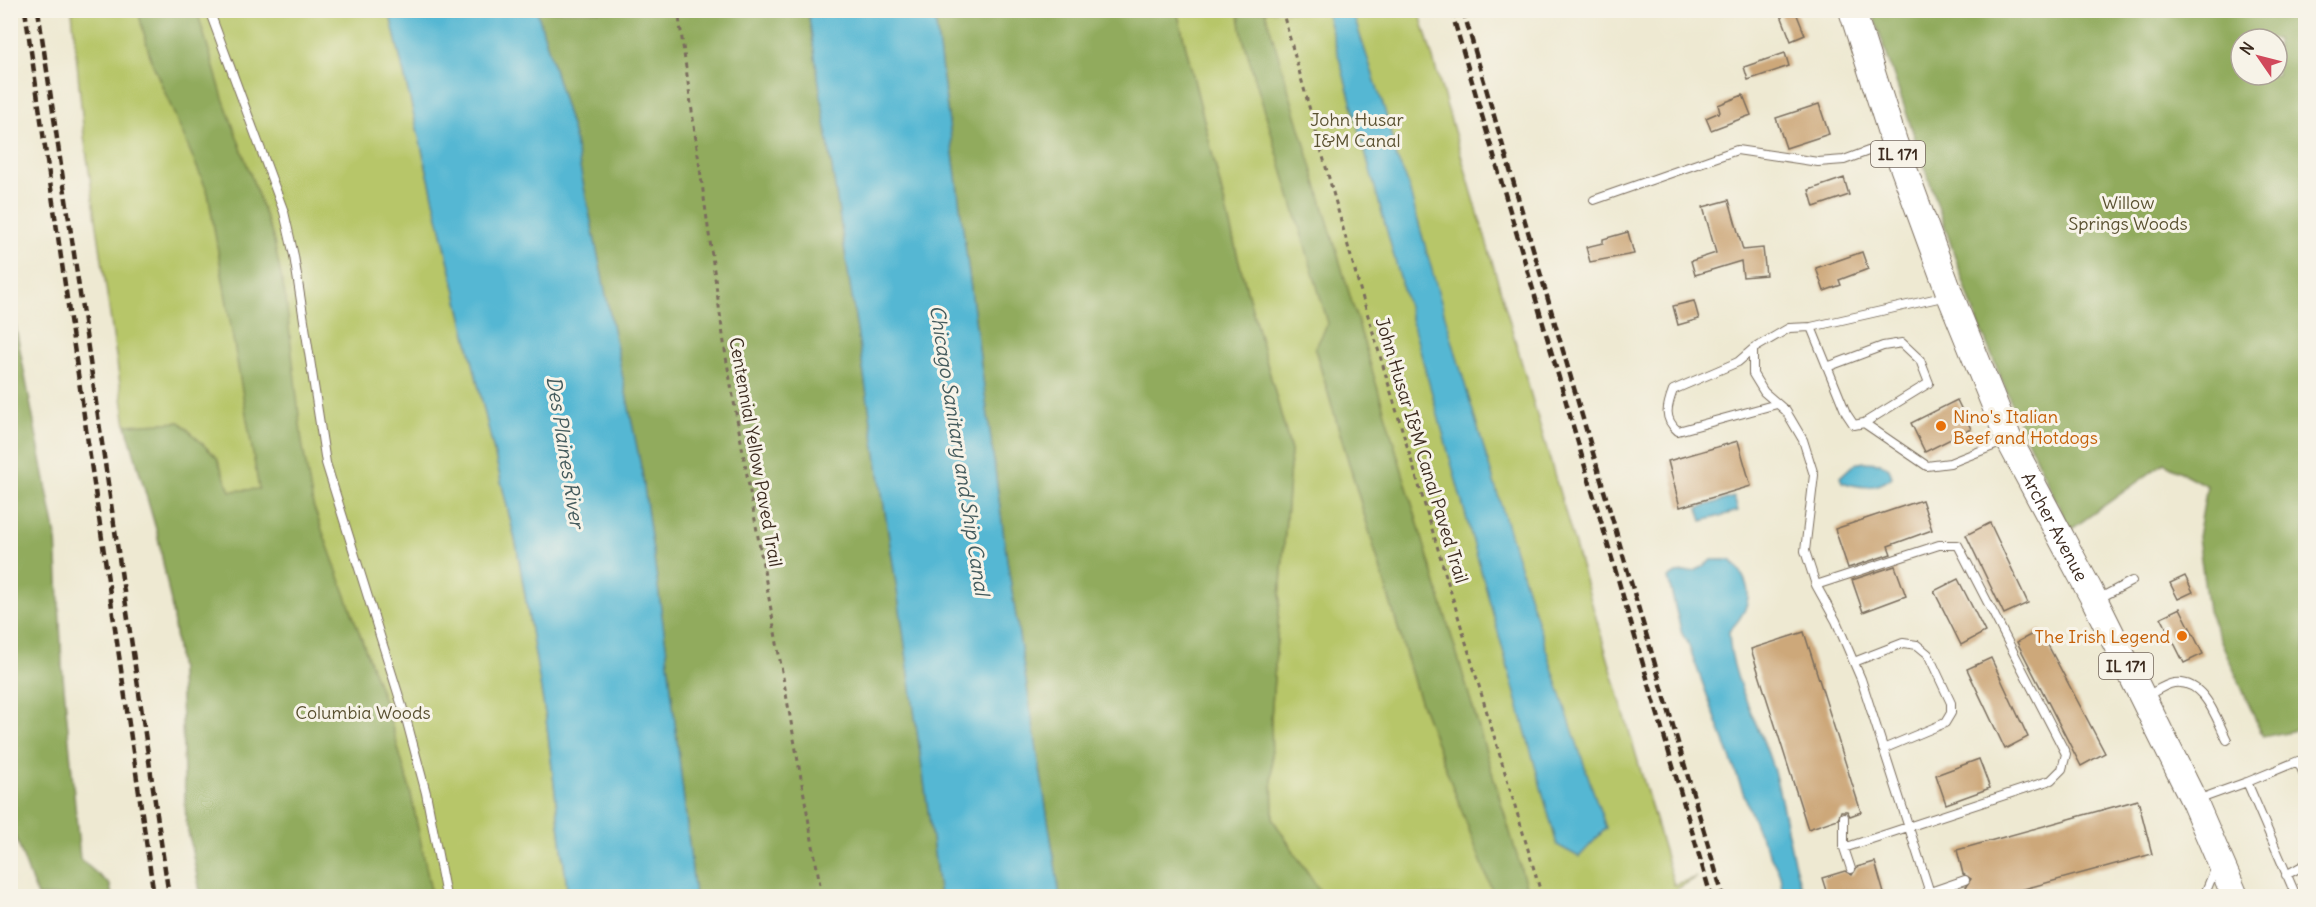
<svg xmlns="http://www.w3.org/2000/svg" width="2316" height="907" viewBox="0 0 2316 907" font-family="Delius,sans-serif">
<rect width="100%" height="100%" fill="#f7f3e8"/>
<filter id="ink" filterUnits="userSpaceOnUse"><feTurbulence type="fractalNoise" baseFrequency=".0167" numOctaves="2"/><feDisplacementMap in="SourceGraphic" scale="12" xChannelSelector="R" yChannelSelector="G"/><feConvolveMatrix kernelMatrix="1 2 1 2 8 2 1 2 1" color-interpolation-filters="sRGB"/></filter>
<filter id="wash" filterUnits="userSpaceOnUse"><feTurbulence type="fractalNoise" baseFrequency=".008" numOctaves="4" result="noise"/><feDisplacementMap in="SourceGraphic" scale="24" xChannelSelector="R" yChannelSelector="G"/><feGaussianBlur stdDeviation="1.35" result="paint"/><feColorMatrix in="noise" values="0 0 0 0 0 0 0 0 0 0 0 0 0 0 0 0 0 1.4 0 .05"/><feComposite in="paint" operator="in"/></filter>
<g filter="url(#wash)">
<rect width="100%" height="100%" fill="#eee9d2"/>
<path fill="#b7c669" stroke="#797844" stroke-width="1.5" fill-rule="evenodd" d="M72 11H389L517 548 546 719 568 896H201L186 820 180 671 171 602 157 532 126 425 84 136Z
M1177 11H1419L1674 885 1697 877 1675 890 1677 896H1323L1273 820 1271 718 1291 451 1238 258ZM1315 349 1480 856 1418 695Z"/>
<path fill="#91ab5d" stroke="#666a3e" stroke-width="1.5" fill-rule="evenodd" d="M138 11H197L223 98 273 237 286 300 302 442 313 505 387 709 410 790 432 896H201L186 820 180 671 171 602 157 532 126 425 180 422 217 458 230 491 259 489 208 193 151 60Z
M537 11H808L901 616 940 896H695L666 645 642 472 573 133Z
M934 11H1177L1238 258 1291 451 1271 718 1273 820 1323 896H1060L1007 560Z
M1238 11H1265L1529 896H1494L1418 695 1315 349 1328 323 1243 38Z
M1872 11H2305V736L2296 730 2263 737 2208 611 2198 537 2207 486 2164 463 2070 530 2020 424 1973 310ZM2241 39H2277V75H2241Z
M11 303 56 537 62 665 80 859 110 885 112 896H37L11 824Z"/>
<path fill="#55b7d3" stroke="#487078" stroke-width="1.5" d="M389 11H537L573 133 642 472 666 645 695 896H568L546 719 517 548Z
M808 11H934L1007 560 1060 896H940L901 616Z
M1326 11H1352L1385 111 1397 159 1406 178C1467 397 1531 614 1606 828L1579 857 1557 845Z
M1864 462 1880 463 1889 468 1892 477C1877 490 1860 488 1842 482L1840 477 1854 464Z
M1734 497 1738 511 1702 521 1698 508Z
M1712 560H1731C1755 586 1753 607 1729 631 1730 683 1762 726 1775 775 1786 815 1790 857 1804 896H1783L1780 875 1756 827 1687 641 1682 634 1668 578 1676 573 1695 571Z"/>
<g id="blocks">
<path fill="#cda87a" d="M1779 10H1795L1805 35 1791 41Z
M1785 53 1789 66 1748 80 1744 67Z
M1743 95 1751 115 1711 130 1706 118 1720 112 1718 105Z
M1819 104 1829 134 1786 148 1776 118Z
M1844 178 1849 195 1814 207 1809 190Z
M1729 200 1743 250 1763 248 1766 275 1743 277 1741 261 1695 275 1691 261 1716 253 1703 207Z
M1628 232 1634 254 1590 262 1586 247 1603 243V239Z
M1862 252 1868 269 1839 280 1841 285 1824 291 1816 268Z
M1694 301 1699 319 1678 325 1673 306Z
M1957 400 1971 429 1925 452 1911 423Z
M1738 441 1751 486 1680 507 1668 461Z
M1922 500 1932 530 1888 546 1891 554 1848 568 1835 529Z
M1990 523 2028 603 2004 614 1966 535Z
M1895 566 1906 596 1863 612 1852 580Z
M2185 576 2193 592 2178 599 2170 583Z
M1958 579 1985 632 1961 645 1934 591Z
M2180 608 2203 654 2184 663 2161 617Z
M2040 630 2105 753 2081 766 2017 642Z
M1804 632 1861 812 1850 816 1847 811H1841L1838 819 1808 829 1751 649Z
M1991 658 2028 737 2005 749 1967 669Z
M1979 759 1990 788 1946 804 1936 775Z
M2138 800 2152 854 1995 897H1969L1966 886 1971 879 1963 874 1957 850Z
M1875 862 1885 897H1828L1822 878 1845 871 1852 875 1857 867Z"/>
</g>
</g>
<g filter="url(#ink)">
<use href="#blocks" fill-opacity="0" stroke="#7a6d5d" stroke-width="1.5"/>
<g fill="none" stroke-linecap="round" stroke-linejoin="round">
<defs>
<path id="service" d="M209 10 284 212 294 256 326 463 407 722 426 793 446 896
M1594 200 1737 150 1818 162 1844 160 1890 143
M1811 327 1846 413 1854 425 1864 423 1929 383 1920 360 1902 343 1883 346 1827 367
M1753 349 1738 362 1673 390C1667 406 1663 419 1678 431L1777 404
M1864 423 1927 466 1950 463 2008 440
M1816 585 1939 545H1958L2066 754 2062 769 2051 780 1844 848
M2098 599 2132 581
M1854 662 1903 643 1917 645 1928 654 1951 703V713L1945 723 1883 749
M2145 697C2153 693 2165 684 2174 683 2205 679 2216 719 2227 740
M2245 783 2298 761 2306 779
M2197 800 2247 782 2296 896
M1844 817V848L1851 869
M2286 875 2306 864
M1930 892 1965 880
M1931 896 1861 679 1836 621 1816 585 1805 551 1814 475 1803 440 1786 411 1764 392 1753 374V349L1789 328 1811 327 1947 296
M2204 896 2216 867"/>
<g id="primary">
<path id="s1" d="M1852 10 1894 142 1950 295 2009 440 2095 601 2194 801 2235 896"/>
</g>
</defs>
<use href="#service" stroke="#7a6d5d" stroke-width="10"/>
<use href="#primary" stroke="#7a6d5d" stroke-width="28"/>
<path stroke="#7a6d5d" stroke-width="3" stroke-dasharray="4.5 4.5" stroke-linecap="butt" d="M678 10 726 357 822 896
M1282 10 1360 289 1542 896"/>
<use href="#service" stroke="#fff" stroke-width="8"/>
<use href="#primary" stroke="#fff" stroke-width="26"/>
<path stroke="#3b2a1e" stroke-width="4.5" stroke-dasharray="9 4.5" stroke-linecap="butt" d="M25 10 154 896
M38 10 169 896
M1451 10 1711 896
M1463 10 1723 896"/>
</g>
</g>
<g fill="#e8710a" stroke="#f7f3e8" stroke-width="2">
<circle cx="1941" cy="426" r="6"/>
<circle cx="2182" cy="636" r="6"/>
</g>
<g text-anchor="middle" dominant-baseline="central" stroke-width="6" stroke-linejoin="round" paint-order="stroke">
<g fill="#f7f3e8" stroke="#73665b" stroke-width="1.5">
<rect x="1871" y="141" width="54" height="26" rx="4.5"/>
<rect x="2099" y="653" width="54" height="26" rx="4.5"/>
</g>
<g font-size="16" font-weight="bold" fill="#3b2a1e">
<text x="1898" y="154">IL 171</text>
<text x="2126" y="666">IL 171</text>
</g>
<g font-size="18" fill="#5a5131" stroke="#f7f3e8">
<text x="1357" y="119">John Husar<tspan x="1357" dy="21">I&amp;M Canal</tspan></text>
<text x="2128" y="202">Willow<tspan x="2128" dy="21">Springs Woods</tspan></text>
<text x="363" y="712">Columbia Woods</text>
</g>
<g font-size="18" fill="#c56008" stroke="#f7f3e8" text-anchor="start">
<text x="1953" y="416">Nino's Italian<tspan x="1953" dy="21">Beef and Hotdogs</tspan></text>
<text x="2170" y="636" text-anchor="end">The Irish Legend</text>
</g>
<g font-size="18" fill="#3b2a1e" stroke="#f7f3e8">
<text transform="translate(1422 450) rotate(73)">John Husar I&amp;M Canal Paved Trail</text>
<text transform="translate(756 452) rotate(80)">Centennial Yellow Paved Trail</text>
<text stroke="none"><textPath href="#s1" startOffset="556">Archer Avenue</textPath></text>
</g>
<g font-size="20" font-style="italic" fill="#445b5d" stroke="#f7f3e8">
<text transform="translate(960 450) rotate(81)">Chicago Sanitary and Ship Canal</text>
<text transform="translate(566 452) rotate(81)">Des Plaines River</text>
</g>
</g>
<rect width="2316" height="907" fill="none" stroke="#f7f3e8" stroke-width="36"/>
<g transform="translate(2259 57) rotate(305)"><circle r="28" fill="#f7f3e8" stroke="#aca397" stroke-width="1.5"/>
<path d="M0-4.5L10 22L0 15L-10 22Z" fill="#d1495b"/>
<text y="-9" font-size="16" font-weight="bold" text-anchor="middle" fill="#3b2a1e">N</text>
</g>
</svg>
